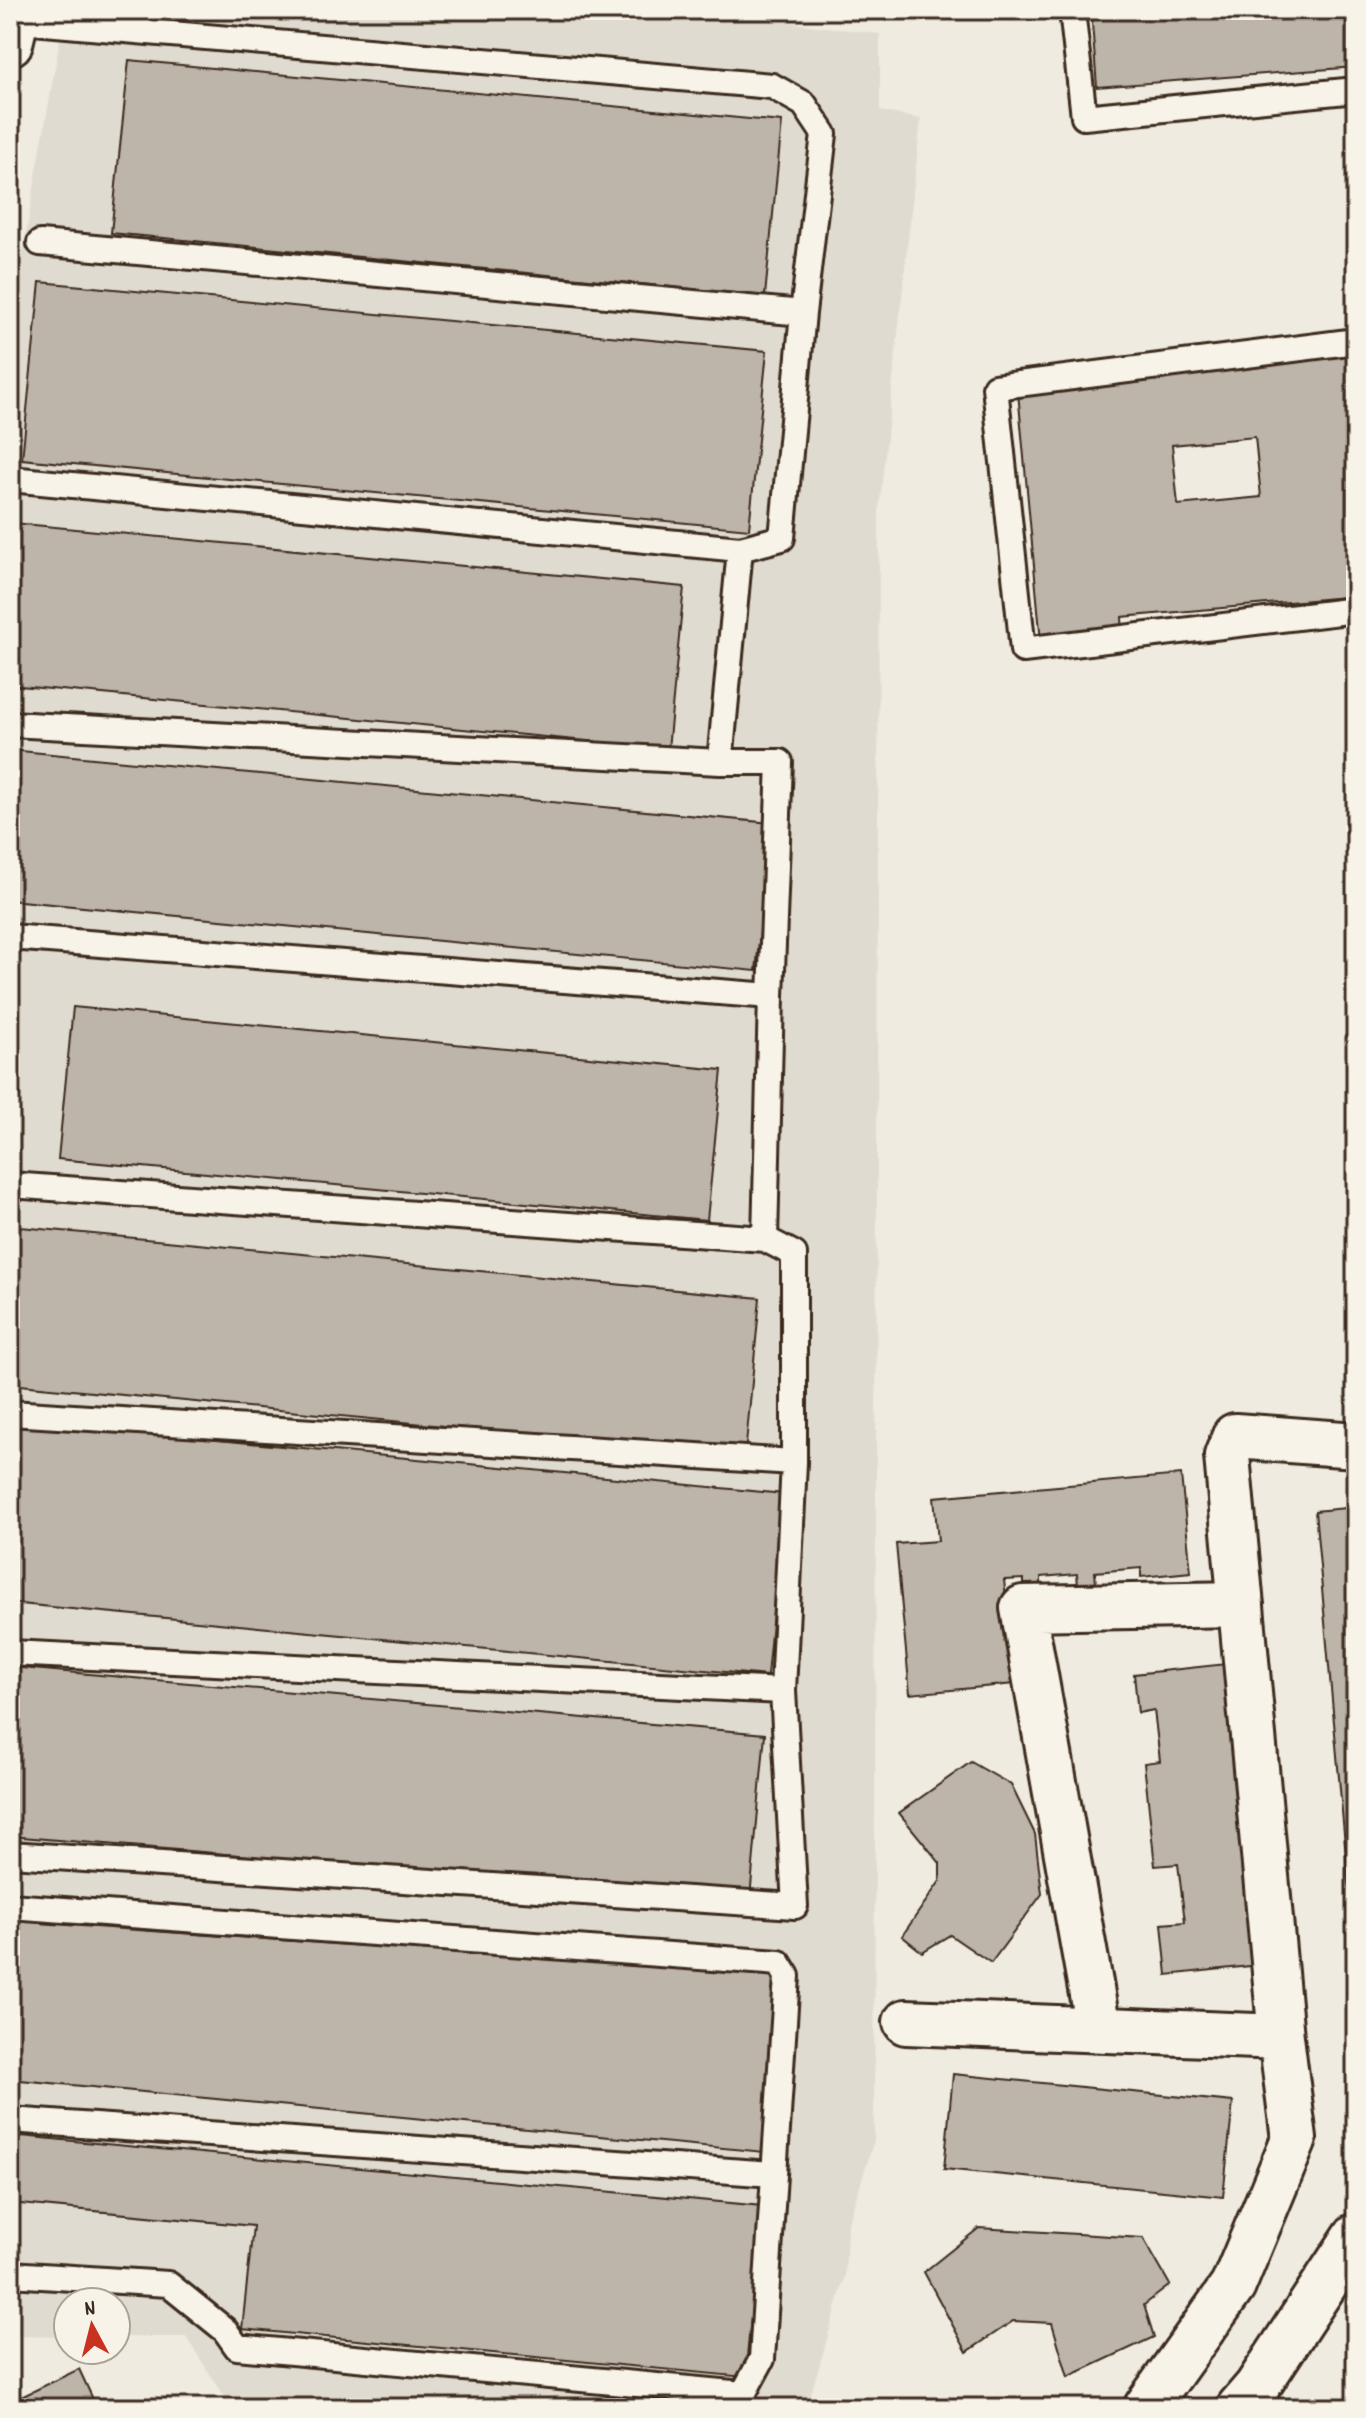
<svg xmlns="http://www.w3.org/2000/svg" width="1366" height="2418" viewBox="0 0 1366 2418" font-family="Dekko,sans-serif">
<rect width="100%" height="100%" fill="#efebe0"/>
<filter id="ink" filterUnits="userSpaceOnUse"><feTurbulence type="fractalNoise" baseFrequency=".0125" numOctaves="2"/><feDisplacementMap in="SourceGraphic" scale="16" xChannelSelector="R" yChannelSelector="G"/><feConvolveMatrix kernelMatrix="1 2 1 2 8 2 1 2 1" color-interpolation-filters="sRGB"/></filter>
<g filter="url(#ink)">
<path fill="#e0dbd0" d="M65 10H692L880 34V111L921 119 879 510 874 2141 847 2227 845 2277 807 2408H232L186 2337H116V2302H68V2337L10 2336V308L24 245Z"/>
<path fill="#bdb5aa" stroke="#3b2a1e" stroke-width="2" fill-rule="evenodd" d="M1091 10H1356V67L1097 87Z
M129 60 782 122 765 296 111 233Z
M40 282 767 351 749 529 22 459Z
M1356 350V596L1122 617 1123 635 1041 642 1018 392ZM1255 437 1261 497 1178 505 1172 445Z
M13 523 684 587 668 749 10 685V558Z
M10 750 771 823 756 971 10 900Z
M73 1007 722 1070 707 1220 58 1159Z
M10 1226 760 1298 745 1455 10 1384Z
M10 1420 784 1494 767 1676 10 1603Z
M1181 1475 1191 1572 1141 1577V1568L1095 1572 1096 1584 1078 1585 1077 1574 1041 1577V1588L1024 1589V1579L1004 1580 1007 1607 1002 1608 1004 1634 1009 1633 1014 1684 910 1694 896 1544 938 1541 934 1497Z
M1356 1507V1899L1350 1900 1315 1511Z
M1226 1664 1259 1965 1167 1975 1162 1924 1185 1922 1178 1864 1155 1866 1144 1763 1160 1761 1154 1710 1138 1713 1134 1674Z
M10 1667 765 1734 750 1898 10 1836Z
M971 1762 1011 1785 1035 1834 1042 1894 991 1963 950 1935 922 1952 902 1936 940 1881V1863L899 1813Z
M10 1921 778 1975 764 2152 10 2079Z
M953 2074 1233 2102 1223 2197 944 2169Z
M10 2135 762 2206 745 2377 242 2329 253 2226 10 2203Z
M979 2228 1143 2238 1170 2285 1144 2305 1154 2337 1068 2377 1052 2323 1013 2321 967 2352 924 2272Z
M79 2369 97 2408H24L19 2398Z"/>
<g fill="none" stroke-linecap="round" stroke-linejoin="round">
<defs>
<path id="service" d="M1072 10 1084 117 1356 90
M10 20 772 86 804 104 824 134 803 313 40 243
M1356 341 995 387 1023 650 1356 610
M10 479 740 549 720 762
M740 549 782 538 803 313
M10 724 720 762H780L771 996
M10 937 771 996 765 1239
M10 1185 765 1239 794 1254V1462
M10 1413 794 1462 783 1691
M10 1653 783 1691 795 1906 10 1854
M10 1906 779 1963 787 1976 762 2359 743 2394 237 2347 225 2330 168 2284 10 2274
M10 2120 774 2174"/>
<path id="minor" d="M906 2022 1281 2037
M1098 2028 1023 1608 1241 1604
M1146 2408 1233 2286 1294 2139 1281 2037 1227 1456 1235 1436 1356 1445
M1239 2408 1257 2387 1356 2236"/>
<path id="primary" d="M10 43 18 10"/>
</defs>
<use href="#service" stroke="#3b2a1e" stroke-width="30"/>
<use href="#minor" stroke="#3b2a1e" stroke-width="50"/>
<use href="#primary" stroke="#3b2a1e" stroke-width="50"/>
<use href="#service" stroke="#f7f3e8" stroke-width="24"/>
<use href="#minor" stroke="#f7f3e8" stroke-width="44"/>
<use href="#primary" stroke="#f7f3e8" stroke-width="44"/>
</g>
</g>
<rect width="1366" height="2418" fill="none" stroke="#f7f3e8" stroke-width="40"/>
<rect x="20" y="20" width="1326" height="2378" fill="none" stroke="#3b2a1e" stroke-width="3" filter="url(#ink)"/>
<g transform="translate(92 2326) rotate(353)"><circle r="38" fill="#f7f3e8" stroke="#aca397" stroke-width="2"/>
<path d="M0-6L14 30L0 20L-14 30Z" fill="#c8321e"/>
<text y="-12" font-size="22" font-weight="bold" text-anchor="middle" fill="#3b2a1e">N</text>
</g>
</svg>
